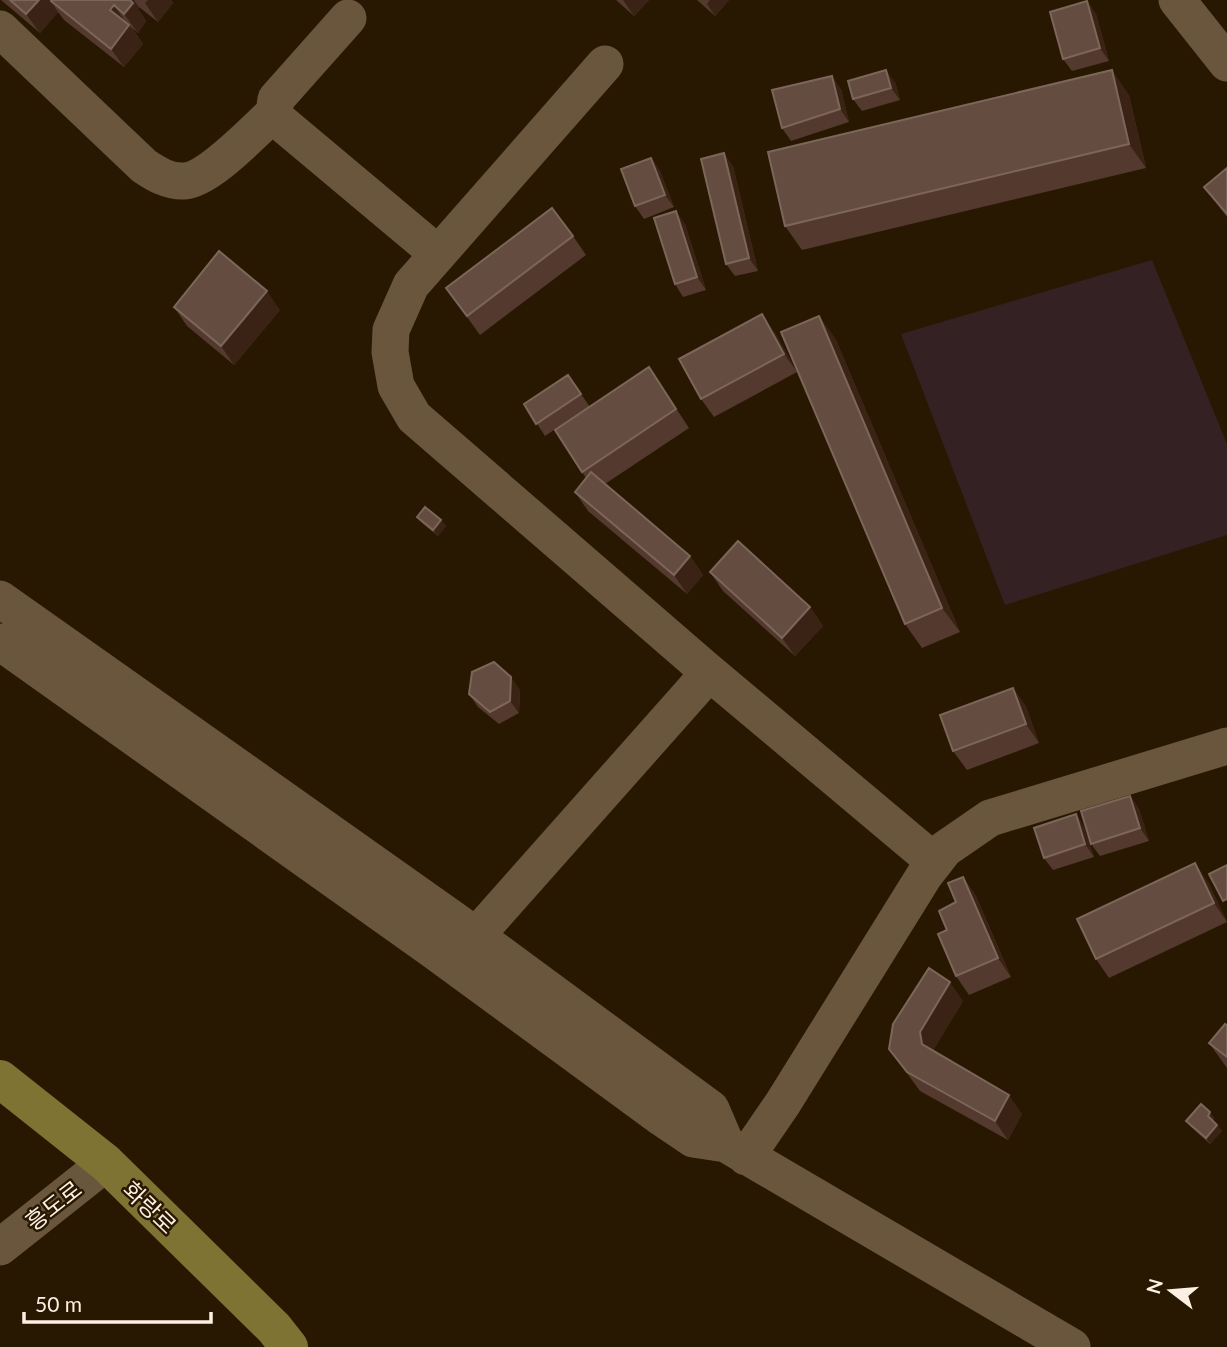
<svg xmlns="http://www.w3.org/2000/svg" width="1227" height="1347" viewBox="0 0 1227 1347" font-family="Lato,'Noto Sans KR',sans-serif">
<rect width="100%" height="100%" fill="#281801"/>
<path fill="#342123" d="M1152 260 1227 444V535L1005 605 901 334Z"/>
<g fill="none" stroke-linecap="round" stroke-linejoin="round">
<path stroke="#69563d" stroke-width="37" d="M1177 0 1227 63
M348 18 276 99 274 113 277 119 438 254
M0 29 144 166C156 174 169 182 184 181 209 180 255 130 274 113
M605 64 411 285 391 330 390 352 396 386 414 417 704 668 935 862
M0 599 457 922 711 1109 726 1144 693 1139 662 1118 433 950 0 642
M459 955 709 673
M726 1144 1072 1347
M746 1157 783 1103 924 876 945 849 990 818 1227 746
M0 1247 106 1163"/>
<path stroke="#7f7333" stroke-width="38" d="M0 1079 106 1163 274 1328 289 1347"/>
</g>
<path fill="#53392e" d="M1 0H171L173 3 158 22 139 7 138 9 146 21 138 33 131 27 143 44 124 67 64 20 58 12 40 33Z
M616 0H649L634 16Z
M697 0H729L715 16Z
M1087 1 1096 14 1109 61 1072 71 1063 59Z
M895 82 900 100 862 111 853 99Z
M841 89 849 122 791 141 782 128Z
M1129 95 1146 168 802 250 785 226Z
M651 158 660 171 674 207 644 219 635 206Z
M733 166 758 271 735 276 726 264Z
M1227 168V217L1204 187Z
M685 224 706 290 683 297 675 284Z
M573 236 586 255 480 335 446 288Z
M174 307 280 310 234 365 187 326Z
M819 316 836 340 960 632 922 648 905 624Z
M775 333 797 372 714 417 701 399Z
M649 367 689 428 605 484 690 556 703 575 687 594 588 511 575 492 586 478 582 472 569 420 545 436 524 404 568 375 590 407Z
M417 517 441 520 446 526 438 536 422 523Z
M710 572 810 607 823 626 795 656 723 591Z
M1013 688 1026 707 1039 743 967 770 953 751Z
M520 690 519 713 499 724 478 707 469 694Z
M1130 796 1139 809 1149 841 1100 856 1091 844Z
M1076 814 1084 827 1094 857 1053 870 1044 858Z
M963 877 976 896 1011 977 969 995 956 976 947 930Z
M1208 882 1227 922 1109 978 1096 959Z
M963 1001 933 1050 1022 1114 1008 1140 920 1091 889 1049Z
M1227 1025V1068L1209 1043Z
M1210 1112 1214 1118 1213 1121 1222 1131 1210 1144 1191 1127 1186 1121Z"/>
<path fill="#3a2314" d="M39 0H68L51 1 58 12 40 33 26 14Z
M126 0H134L139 7 138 9 146 21 138 33 124 14Z
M148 0H171L173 3 158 22 145 3Z
M623 0H649L634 16Z
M710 0H729L715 16 707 4Z
M1087 1 1096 14 1109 61 1100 48Z
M114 5 127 24 110 10Z
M129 25 143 44 124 67 111 49Z
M886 70 895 82 900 100 891 88Z
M1112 70 1129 95 1146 168 1129 144Z
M832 76 841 89 849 122 840 109Z
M724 153 733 166 758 271 749 258Z
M651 158 660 171 674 207 665 195Z
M676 211 685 224 706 290 697 277Z
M267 291 280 310 234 365 221 346Z
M762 314 775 333 797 372 784 354Z
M819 316 836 340 960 632 942 608Z
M441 520 446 526 438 536 433 530Z
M690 556 703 575 687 594 674 575Z
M810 607 823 626 795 656 782 638Z
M511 677 520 690 519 713 510 701Z
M1013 688 1026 707 1039 743 1026 724Z
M1130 796 1139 809 1149 841 1140 828Z
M1076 814 1084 827 1094 857 1085 844Z
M1195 863 1208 882 1227 922 1214 903Z
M963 877 976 896 1011 977 998 958Z
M950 982 963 1001 933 1051 922 1044 920 1032Z
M1009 1095 1022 1114 1008 1140 995 1121Z
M1210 1112 1214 1118 1212 1123 1208 1116Z
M1217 1125 1222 1131 1210 1144 1206 1138Z"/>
<path fill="#654c41" stroke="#7c665a" stroke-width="2" d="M10 0H39L26 14Z
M51 0H130L133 3 124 14 114 5 110 10 129 25 111 49 51 1Z
M1087 1 1100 48 1063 59 1050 12Z
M886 70 891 88 853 99 848 81Z
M1112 70 1129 144 785 226 768 152Z
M832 76 840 109 782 128 772 90Z
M724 153 749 258 726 264 701 159Z
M651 158 665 195 635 206 621 169Z
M1227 168V214L1204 187Z
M552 208 573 236 467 316 446 288Z
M676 211 697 277 675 284 654 218Z
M219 251 267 291 221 346 174 307Z
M762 314 784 354 701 399 679 359Z
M819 316 942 608 905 624 781 332Z
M649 367 676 409 582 472 555 430Z
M568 375 581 394 536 424 524 404Z
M591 472 690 556 674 575 575 492Z
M425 507 441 520 433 530 417 517Z
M738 541 810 607 782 638 710 572Z
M494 662 511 677 510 701 490 712 469 694 472 672Z
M1013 688 1026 724 953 751 940 715Z
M1130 796 1140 828 1091 844 1081 811Z
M1076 814 1085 844 1044 858 1034 828Z
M1195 863 1214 903 1096 959 1077 919Z
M1227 865V899L1223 901 1209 874Z
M963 877 998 958 956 976 938 934 947 930 939 911 956 902 948 883Z
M929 968 950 982 920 1032 922 1044 1009 1095 995 1121 907 1072 889 1049 893 1024Z
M1225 1024 1227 1025V1057L1209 1043Z
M1201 1104 1210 1112 1208 1116 1217 1125 1206 1138 1186 1121Z"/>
<g text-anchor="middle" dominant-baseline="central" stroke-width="5" stroke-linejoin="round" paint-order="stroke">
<g font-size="23" fill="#fbf0e2" stroke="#281801">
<text transform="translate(53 1205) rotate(-38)">흥도로</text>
<text transform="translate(150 1207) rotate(44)">화랑로</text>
</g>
</g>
<g transform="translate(1171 1291) rotate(286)" stroke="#281801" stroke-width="5" paint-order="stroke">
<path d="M0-5L12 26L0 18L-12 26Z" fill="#fbf0e2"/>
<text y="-10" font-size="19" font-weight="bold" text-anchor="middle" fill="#fbf0e2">N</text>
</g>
<path d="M24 1312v10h187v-10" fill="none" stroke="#fbf0e2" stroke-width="3.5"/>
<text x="35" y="1312" font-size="21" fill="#fbf0e2" stroke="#281801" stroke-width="5" paint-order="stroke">50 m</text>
</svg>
